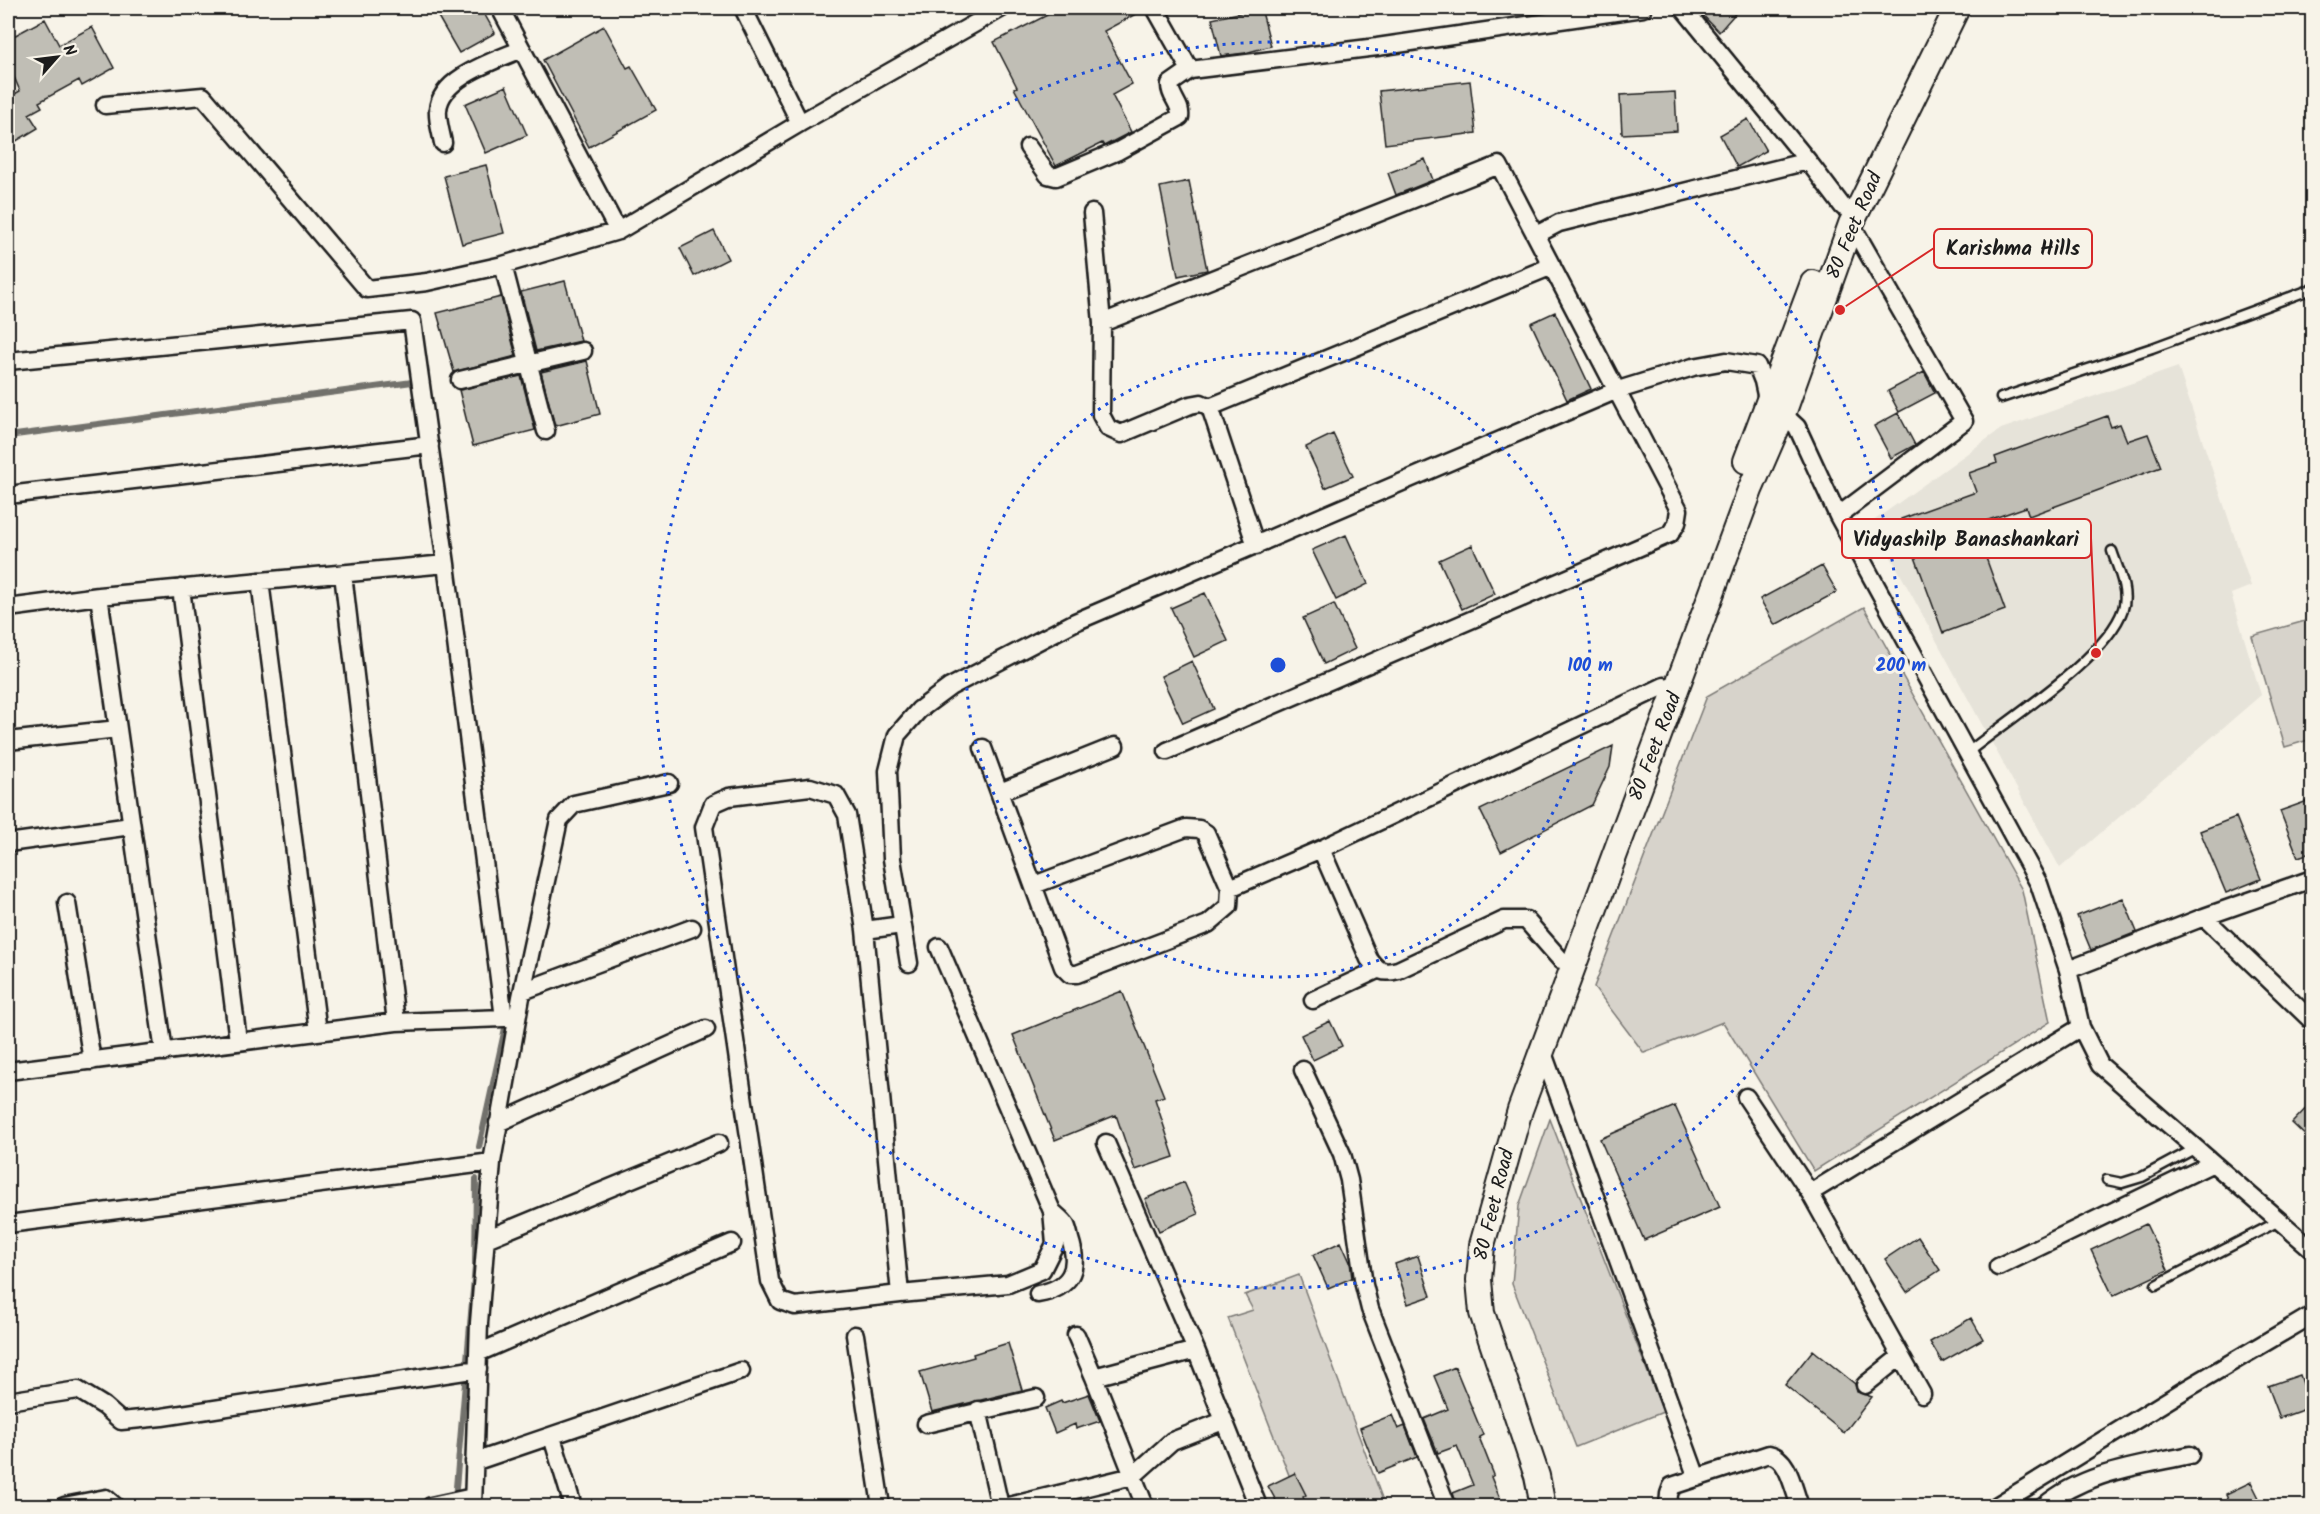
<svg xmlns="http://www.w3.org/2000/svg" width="2320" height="1514" viewBox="0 0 2320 1514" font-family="Kalam,sans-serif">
<rect width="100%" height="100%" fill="#f7f3e8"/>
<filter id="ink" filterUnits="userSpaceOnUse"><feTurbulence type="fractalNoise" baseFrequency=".0167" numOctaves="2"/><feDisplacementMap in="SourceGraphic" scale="12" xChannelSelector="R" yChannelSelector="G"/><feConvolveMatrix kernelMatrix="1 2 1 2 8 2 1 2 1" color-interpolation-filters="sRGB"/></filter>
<g filter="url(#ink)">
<path fill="#e6e3d9" d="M2178 367 2251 586 2231 594 2261 695 2060 868 1872 522 2001 429Z"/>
<path fill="#d7d3cb" stroke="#7a7874" stroke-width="1.5" d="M1864 607 2022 890 2050 1022 1814 1171 1723 1022 1644 1053 1594 987 1707 696Z
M2312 619V739L2285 747 2252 636Z
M1550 1119 1663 1412 1576 1447 1512 1284 1519 1206Z
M1299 1275 1385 1506H1301L1228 1318 1253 1310 1245 1295Z"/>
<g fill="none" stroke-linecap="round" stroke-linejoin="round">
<path stroke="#72716c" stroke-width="6" d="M8 436 420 381
M479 1147 507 1019
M455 1499 475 1267 476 1179"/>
</g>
<path fill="#c0beb5" stroke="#1c1c1c" stroke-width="1.5" d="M433 8H481L495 33 459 53Z
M1061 8H1145V9L1104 31 1132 84 1112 95 1131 132 1104 146 1102 143 1056 166 1014 88 1017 87 994 42Z
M1261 8 1271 46 1245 53 1221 56 1212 19Z
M1696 8H1740L1719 32Z
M45 19 59 45 92 27 114 68 82 86 79 80 39 102 42 107 29 114 38 128 13 143 8 134V98L20 91 8 63V39Z
M604 26 627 68 631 66 656 110 589 147 543 60Z
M1470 81 1476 133 1385 144 1379 91Z
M506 86 527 135 486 153 465 104Z
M1675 92 1677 131 1622 134 1620 95Z
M1748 119 1766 151 1737 167 1720 135Z
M1425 159 1433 180 1396 195 1388 173Z
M486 165 504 233 462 244 444 176Z
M1189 181 1207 270 1178 276 1160 187Z
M714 231 728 259 694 276 680 248Z
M565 281 581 341 536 351 521 292Z
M501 297 516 356 454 372 437 313Z
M1555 312 1591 389 1567 400 1531 323Z
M587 361 600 414 555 426 541 372Z
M1924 372 1935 393 1899 412 1888 391Z
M521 376 535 430 473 446 459 390Z
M1898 413 1915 445 1891 458 1874 426Z
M2107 416 2111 427 2120 424 2127 441 2148 434 2161 467 2029 516 2026 507 1974 525 2005 610 1943 633 1901 519 1976 492 1969 473 1997 463 1995 457Z
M1333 434 1353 476 1325 488 1306 447Z
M1346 535 1368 584 1336 600 1312 550Z
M1472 545 1495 594 1462 609 1439 560Z
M1822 566 1837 592 1775 625 1760 599Z
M1205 593 1228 641 1194 657 1171 608Z
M1334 604 1355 649 1324 664 1303 618Z
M1192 661 1214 709 1183 723 1161 676Z
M1613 746 1610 767 1592 805 1501 852 1480 810Z
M2313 799V852L2298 857 2280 811Z
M2236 817 2261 879 2226 893 2200 831Z
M2123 898 2137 932 2091 950 2077 916Z
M1122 991 1164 1096 1155 1099 1174 1157 1135 1170 1116 1115 1055 1140 1013 1035Z
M1330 1021 1342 1046 1313 1060 1301 1035Z
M2313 1101V1143L2292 1123Z
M1675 1106 1720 1207 1644 1240 1600 1139Z
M1184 1182 1198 1214 1159 1231 1145 1199Z
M2146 1224 2168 1270 2113 1296 2091 1250Z
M1918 1237 1940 1270 1907 1292 1885 1259Z
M1341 1242 1350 1262 1352 1278 1328 1288 1313 1255Z
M1418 1256 1431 1296 1408 1304 1395 1264Z
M1971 1318 1983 1339 1942 1362 1930 1342Z
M1008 1343 1022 1390 932 1412 920 1372 974 1357 973 1354Z
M1813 1350 1855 1384 1857 1392 1872 1397 1844 1433 1785 1385Z
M1455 1367 1483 1435 1479 1437 1494 1475 1491 1477 1503 1506H1457L1453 1493 1473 1485 1457 1446 1438 1453 1424 1419 1448 1409 1434 1376Z
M2300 1375 2311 1407 2280 1418 2268 1386Z
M1089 1394 1100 1421 1076 1429 1075 1424 1055 1433 1045 1408 1061 1401 1062 1403Z
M1392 1415 1398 1429 1405 1426 1417 1457 1378 1473 1360 1428Z
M1295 1473 1306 1495 1303 1497 1307 1506H1279L1268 1486Z
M2251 1482 2263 1506H2232L2226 1494Z"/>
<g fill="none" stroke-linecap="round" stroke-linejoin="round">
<defs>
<path id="lane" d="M2001 398 2152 348 2312 289
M1967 753C2007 720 2107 658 2123 609 2129 591 2118 569 2112 551
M2107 1180 2122 1183 2142 1177 2196 1148
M2156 1285 2279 1221"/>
<path id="street" d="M500 8 618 231
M743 8 800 123 1002 8
M1155 8 1190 70 1377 47 1643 8
M1683 8 1808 161 1843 207
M105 105 203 96 367 289 427 282 503 265 618 231 800 123
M443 143C441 132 437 120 438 110 440 77 497 60 522 49
M1028 147 1048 175 1056 177 1118 151 1180 117C1182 105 1169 96 1170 84L1190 70
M1092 213 1102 323 1101 415 1108 428 1121 434 1190 405 1201 403 1210 407 1256 546
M1536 235 1559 223 1808 161
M503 265 546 431
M1102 323 1499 165 1679 510 1677 523 1670 534 1167 751
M8 361 412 321 446 564 504 1018 396 1022 8 1071
M460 380 583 351
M1210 407 1552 266
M8 495 430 445
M1838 516 1964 421 1851 224
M343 574 396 1022
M260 581 318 1032
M181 588 238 1041
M99 596 164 1052
M8 608 99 596 446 564
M8 741 118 729
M983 748 1063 967 1070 974H1077L1208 924 1229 906 1230 888 1321 849 1664 686
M1000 792 1115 746
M8 843 131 826
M1321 849 1369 959C1378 971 1383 974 1398 970L1504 920H1526L1561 960
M1034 885 1186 828 1199 829 1206 833 1230 888
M67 903 92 1061
M2204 917 2312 1021
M865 930 900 1294 795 1306 780 1301 770 1281 704 827 713 804 729 797 810 787 836 795 847 815 865 930 902 925
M909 963 892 859 888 771 897 735 919 710 950 687 1075 622 1615 391 1693 367 1726 361 1757 366 1763 381 1768 404 1783 414 1797 427 1838 516 2039 884 2068 970 2081 1027 2100 1065 2312 1249
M2068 970 2204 917 2312 879
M523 991 692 928
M1313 1000 1377 970
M1542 1050 1697 1478
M1303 1070 1342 1154 1349 1180 1364 1285 1370 1309 1447 1506
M1746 1097 1810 1193
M498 1123 706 1029
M1106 1143 1196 1350
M8 1224 492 1162
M486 1239 719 1143
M1998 1267 2213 1163
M900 1294 1008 1284 1042 1270 1055 1244 1052 1211 939 947
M1038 1294C1071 1288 1080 1269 1070 1239 1069 1234 1068 1229 1066 1225 1063 1220 1056 1215 1052 1211
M855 1335 881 1506
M1076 1335 1094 1377
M478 1353 732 1243
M1865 1385 1901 1356
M1922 1394 1810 1193 2081 1027
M8 1401 78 1390 104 1406 121 1421 162 1417 478 1369
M978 1410 1000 1506
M926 1424 1036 1398
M552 1437 573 1506
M474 1462 741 1371
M64 1506 106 1498 115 1506
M431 1506 473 1497
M473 1506 479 1323 492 1162 521 997 559 820 574 804 669 783
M1009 1506 1133 1476 1094 1377 1196 1350 1258 1506
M1145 1506 1133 1476 1172 1441 1223 1421
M1668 1506 1669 1494 1672 1486 1769 1454C1789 1458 1793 1489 1800 1506
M1996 1506 2183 1391 2312 1315
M2044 1506C2084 1472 2140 1466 2190 1455"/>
<path id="secondary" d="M1746 461 1813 283
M1543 1506 1537 1476 1482 1313 1479 1280 1482 1245 1520 1110 1750 490 1783 414 1851 224 1957 8"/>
</defs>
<use href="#lane" stroke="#1c1c1c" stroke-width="13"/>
<use href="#street" stroke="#1c1c1c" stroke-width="21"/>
<use href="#secondary" stroke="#1c1c1c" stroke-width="28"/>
<use href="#lane" stroke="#f7f3e8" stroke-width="8"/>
<use href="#street" stroke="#f7f3e8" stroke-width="16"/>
<use href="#secondary" stroke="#f7f3e8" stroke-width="24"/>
</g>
</g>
<g fill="none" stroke="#1d4ed8" stroke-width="3" stroke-dasharray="3 6">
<circle cx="1278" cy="665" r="312"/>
<circle cx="1278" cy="665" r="623"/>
</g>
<g text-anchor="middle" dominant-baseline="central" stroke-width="6" stroke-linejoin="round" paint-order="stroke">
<g font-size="20" fill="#1c1c1c" stroke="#f7f3e8">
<text transform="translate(1855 226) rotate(-67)">80 Feet Road</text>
<text transform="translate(1656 747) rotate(-69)">80 Feet Road</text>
<text transform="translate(1495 1205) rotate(-76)">80 Feet Road</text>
</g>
</g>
<circle cx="1278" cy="665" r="9" fill="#1d4ed8" stroke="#f7f3e8" stroke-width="3"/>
<g font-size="18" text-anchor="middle" font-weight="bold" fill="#1d4ed8" stroke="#f7f3e8" stroke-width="6" stroke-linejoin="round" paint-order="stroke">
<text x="1590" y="671">100 m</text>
<text x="1901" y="671">200 m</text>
</g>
<path fill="none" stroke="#d62828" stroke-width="2" d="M1840 310L1934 248M2096 653L2091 538"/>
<g fill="#d62828" stroke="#f7f3e8" stroke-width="2">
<circle cx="1840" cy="310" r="6"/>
<circle cx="2096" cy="653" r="6"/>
</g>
<g fill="#f7f3e8" stroke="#d62828" stroke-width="2">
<rect x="1934" y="229" width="158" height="39" rx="6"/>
<rect x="1842" y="519" width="249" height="39" rx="6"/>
</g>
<g font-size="21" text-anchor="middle" font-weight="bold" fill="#1c1c1c">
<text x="2013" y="255">Karishma Hills</text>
<text x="1966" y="546">Vidyashilp Banashankari</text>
</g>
<rect width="2320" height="1514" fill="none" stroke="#f7f3e8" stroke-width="30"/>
<rect x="15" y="15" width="2290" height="1484" fill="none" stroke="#1c1c1c" stroke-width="2" filter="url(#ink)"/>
<g transform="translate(57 57) rotate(62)" stroke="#f7f3e8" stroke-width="4.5" paint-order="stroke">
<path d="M0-4.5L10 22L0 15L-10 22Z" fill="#1c1c1c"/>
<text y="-9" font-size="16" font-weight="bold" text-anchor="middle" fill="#1c1c1c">N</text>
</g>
</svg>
